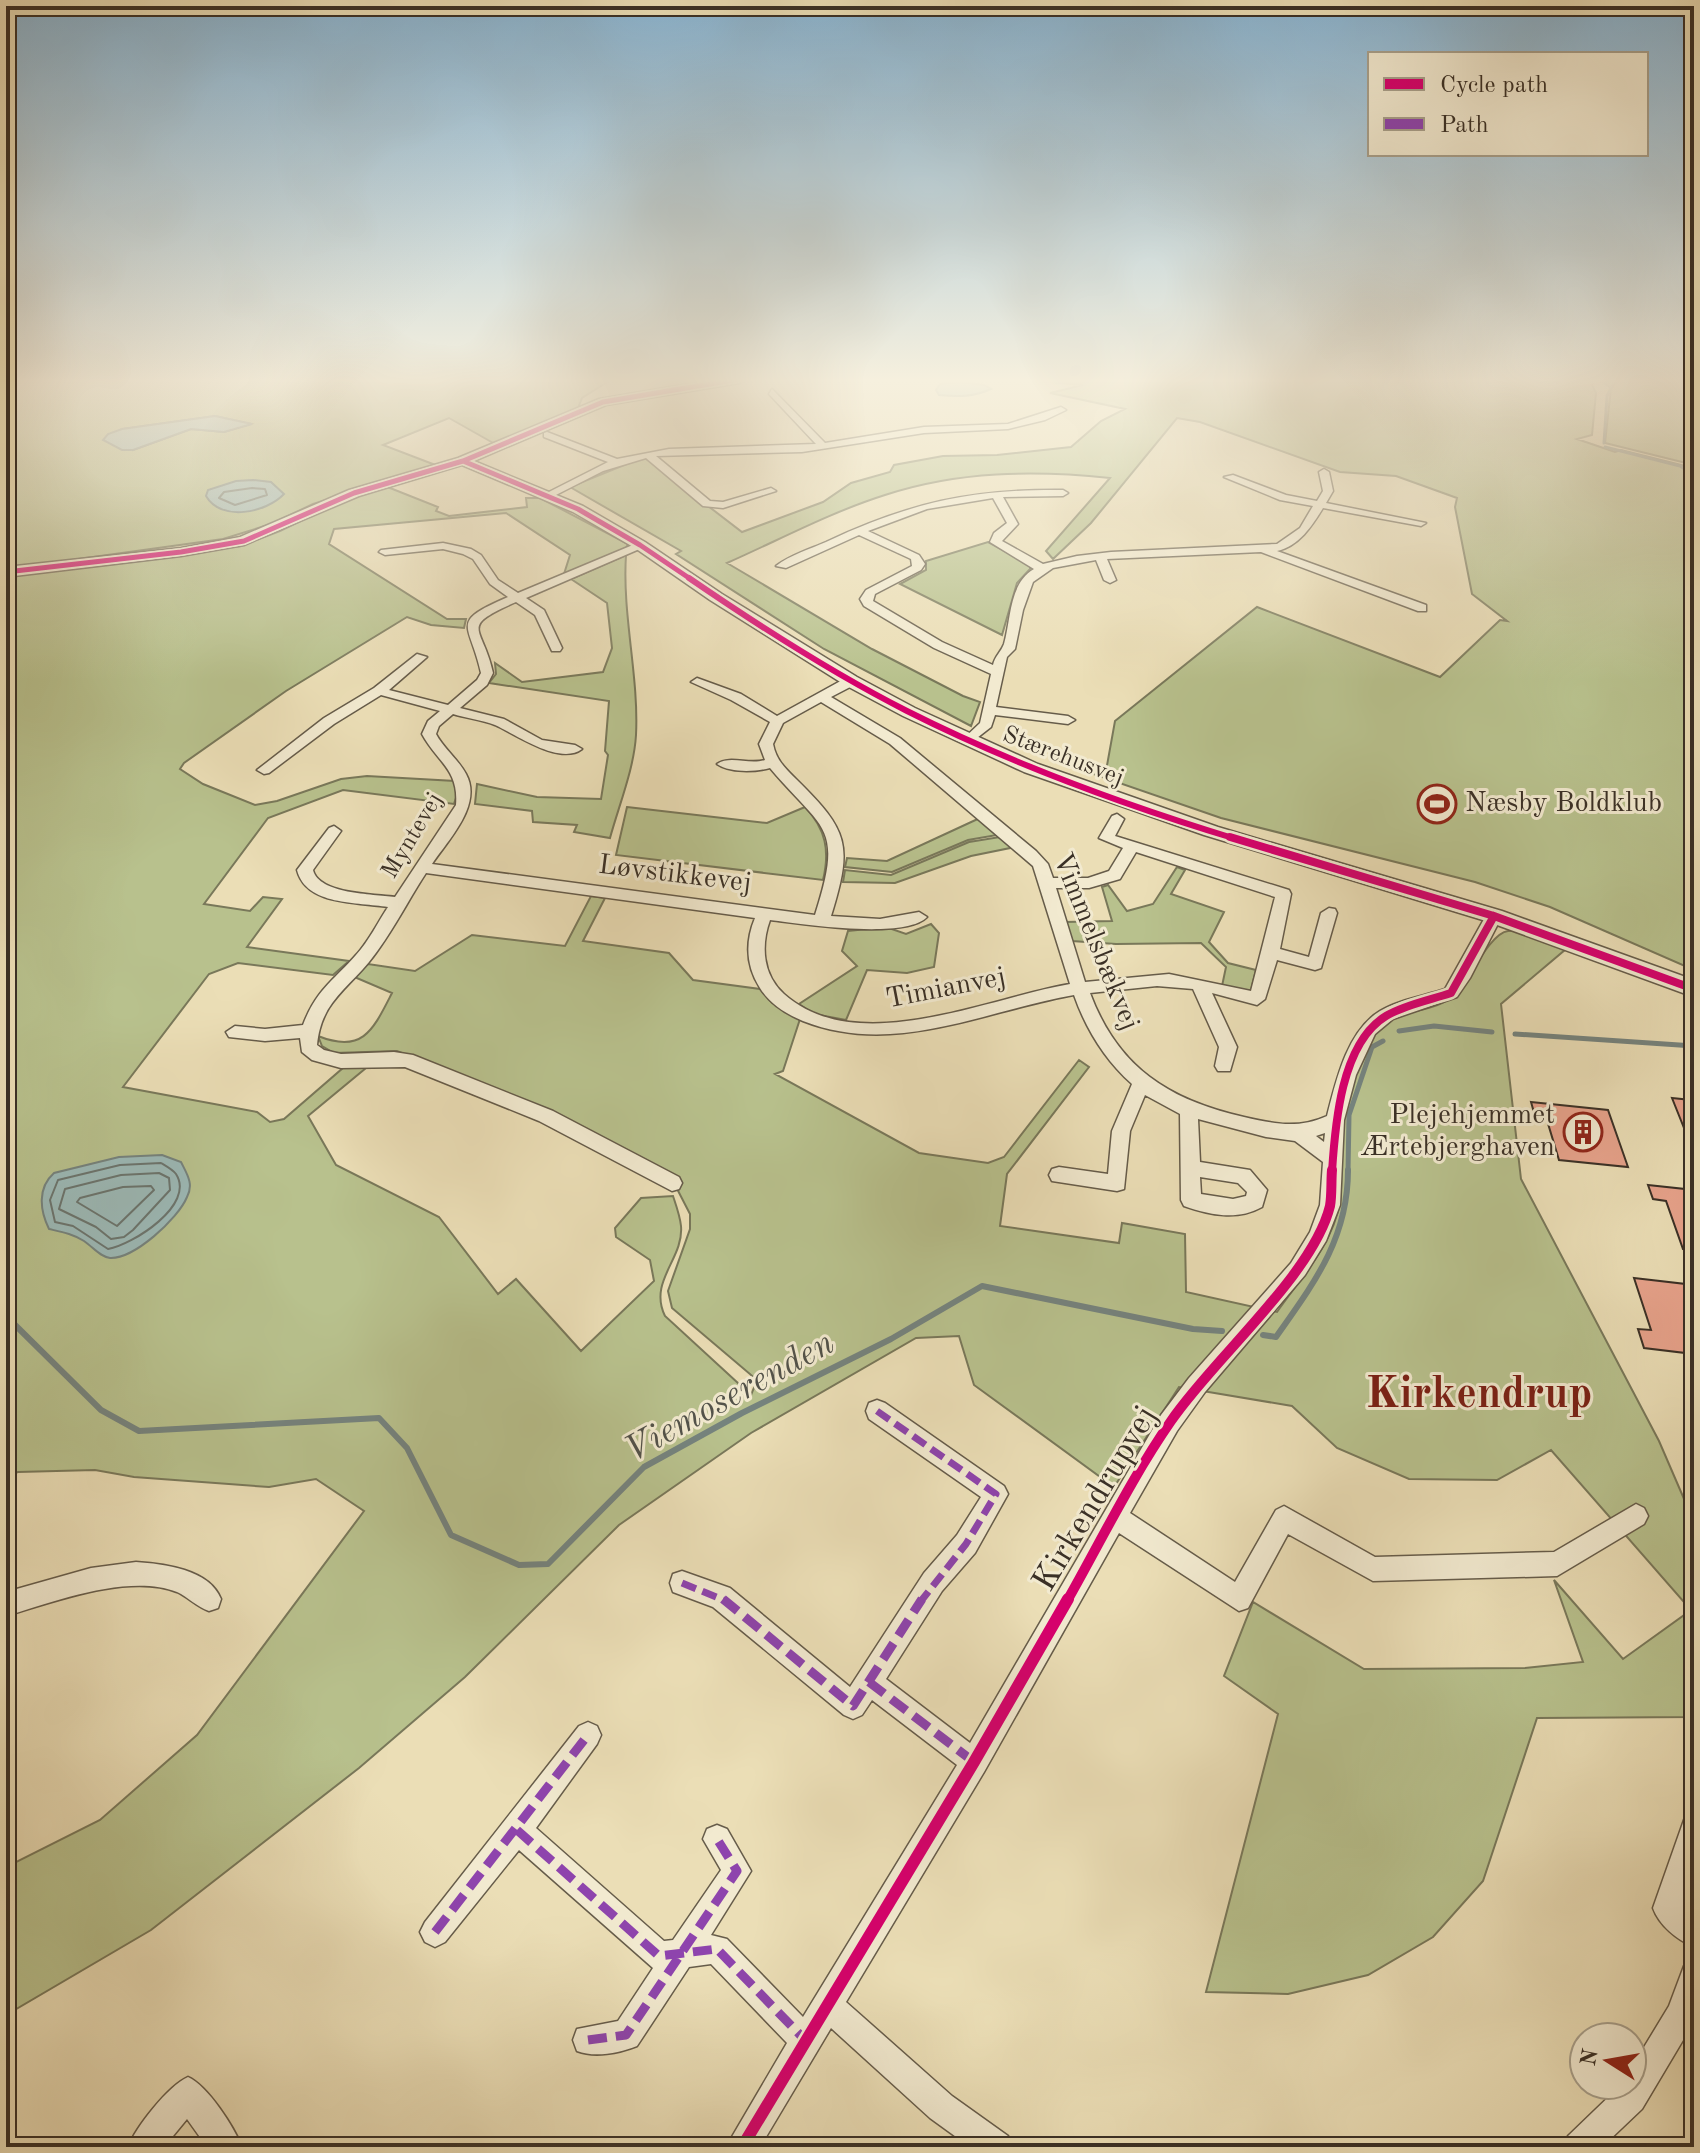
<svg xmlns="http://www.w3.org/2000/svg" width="1700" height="2153" viewBox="0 0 1700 2153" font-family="'Old Standard TT',serif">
<rect width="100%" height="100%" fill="#ebdeb6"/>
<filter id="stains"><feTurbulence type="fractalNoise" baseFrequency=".0025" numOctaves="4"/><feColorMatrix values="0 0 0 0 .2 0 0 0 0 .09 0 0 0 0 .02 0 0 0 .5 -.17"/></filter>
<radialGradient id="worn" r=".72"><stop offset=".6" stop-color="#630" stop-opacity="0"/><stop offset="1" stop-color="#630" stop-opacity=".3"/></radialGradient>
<path fill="#b8c18d" stroke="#79785a" stroke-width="2" fill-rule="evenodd" d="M6 379H612L582 398 578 408 495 444 449 418 383 445 438 466 313 504 271 524 223 539 6 569ZM215 416 251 424 224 432 191 429 133 450 122 429Z
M1015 379H1596L1592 385 1596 393 1592 435 1577 439 1615 452 1621 450 1685 466 1694 473V970L1550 907 1475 882 1221 818 1070 766 1072 761 1102 772 1106 771 1115 721 1257 607 1440 677 1500 620 1507 621 1472 594 1455 507 1457 498 1396 476 1340 472 1200 422 1177 418 1091 523 1053 559 1046 551 1110 478C1034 470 958 471 885 495 831 512 779 540 727 563L872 649 963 696 980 702 971 726 824 649 676 554 681 551 570 487 644 457 742 532 823 502 851 483 890 472 894 465 943 456 997 455 1071 447 1101 421 1125 409 1050 393 1083 385Z
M1605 379H1694V465L1605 443 1611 388 1603 382Z
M385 486 438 507 436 511 449 516 527 507 526 498H540L628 544 626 548 564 574 570 555 506 513 334 529 329 544 447 619H466L464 628 431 625 407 617 286 691 184 763 180 769 203 784 255 805 277 801 341 779 367 776 455 781 458 791 454 804 343 790 268 818 204 904 250 911 263 897 282 899 247 947 349 961 333 975 238 963 209 974 123 1087 257 1112 270 1122 284 1119 343 1068 366 1062V1068L308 1116 336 1165 439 1217 498 1294 516 1279 581 1351 654 1281 650 1260 616 1237 615 1228 641 1198 673 1196C676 1205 680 1216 681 1226 684 1259 648 1281 665 1316L751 1395 757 1380 672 1308 668 1291 690 1229V1214L673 1181 552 1113 397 1051 334 1053 322 1046 318 1036C363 1054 373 1030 392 993L352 976 368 964 415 971 472 935 565 946 591 896 605 898 583 941 669 953 693 980 760 989 772 1003 800 1019 783 1071 775 1074 919 1153 988 1163 1004 1157 1079 1060 1089 1067 1007 1174 1000 1226 1119 1243 1122 1223 1185 1234 1186 1292 1277 1312C1300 1279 1333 1244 1340 1202 1342 1189 1341 1174 1341 1160 1342 1113 1347 1067 1379 1029 1398 1007 1434 1015 1455 994 1469 980 1490 933 1508 931 1521 929 1552 944 1566 949L1501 1004 1521 1179 1659 1441 1694 1522V1717L1537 1718 1483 1881 1433 1937 1368 1975 1288 1994 1206 1992 1278 1714 1224 1676 1253 1602 1364 1669 1525 1668 1583 1662 1554 1580 1623 1659 1691 1610 1551 1450 1497 1480 1409 1479 1337 1448 1292 1406 1179 1387 1114 1487 974 1385 959 1336 916 1338 751 1433 619 1525 465 1677 359 1768 151 1930 6 2015V1867L100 1820 197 1735 364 1511 316 1479 269 1487 134 1477 95 1470 18 1472 6 1476V574L241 546 280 531 352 496Z
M988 542 1030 565V569L1017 583 1002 635 900 584 926 570V561Z
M626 555C622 615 639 676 636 735 634 769 619 805 610 838L574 832 577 825 533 822 532 811 475 804 477 784 537 797 601 799 608 755 605 751 609 701 489 683 496 674 495 663 522 682 603 672 612 648 607 603 571 579Z
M627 807 767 823 805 807C826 829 830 851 823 880L616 855Z
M982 817 1003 834 968 840 892 872 845 867 847 858 887 861Z
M1006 836 1015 847 971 856 895 883 843 882 845 870 891 875 969 842Z
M1177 867 1185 870 1171 894 1224 912 1209 942 1228 963 1256 970 1251 990 1242 992 1222 986 1226 967 1201 943 1116 944 1072 941 1065 922 1112 921 1102 887 1108 885 1127 911 1153 904Z
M931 924 939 933 934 967 907 973 867 970 846 1020 814 1014 799 1004 857 966 842 951 848 931 886 927 906 934Z"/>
<path fill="#9cbab8" stroke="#75837e" stroke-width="2" d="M960 382 984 385 991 389C973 397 959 397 939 395L936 390 940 384Z
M215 416 252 424 224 432 191 429 133 450H122L103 440 108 434 122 429Z
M253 480 271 482 284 494C266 513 221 522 206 496L208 490 236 481Z
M162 1155 181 1162C187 1174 194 1184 187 1197 178 1219 134 1259 110 1258 100 1257 93 1247 84 1241 73 1234 62 1232 49 1229 40 1211 37 1188 54 1173L119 1157Z"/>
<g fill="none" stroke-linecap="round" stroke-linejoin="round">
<path stroke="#6b756f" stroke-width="2" d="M252 488 265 489 267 495 235 505 219 498 224 492Z
M161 1163C166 1166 173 1170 176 1174 196 1205 132 1245 108 1249L73 1226 55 1222 50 1200 58 1180 120 1165Z
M159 1173 169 1178 170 1190 133 1230 124 1237 111 1239 96 1227 59 1209 65 1189 121 1175Z
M151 1186 154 1190 117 1226 77 1202 80 1198 123 1187Z"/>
<path stroke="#75837e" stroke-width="3" d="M1604 443 1607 396 1616 379
M1605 447 1680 466 1694 475"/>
<path stroke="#75837e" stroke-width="5" d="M1399 1031 1434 1026 1492 1032
M1515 1034 1694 1046
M1348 1172 1349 1115 1372 1047 1383 1041"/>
<path stroke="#75837e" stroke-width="6" d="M6 1316 101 1410 139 1431 379 1418 407 1448 451 1535 519 1565 548 1564 644 1467 742 1413 891 1339 982 1286 1193 1329 1222 1331
M1263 1335 1276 1337C1314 1283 1348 1239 1348 1170"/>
</g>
<path fill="#e8a38c" stroke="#3a3026" stroke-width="2" d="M1672 1098 1691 1100 1694 1109V1153Z
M1531 1102 1608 1110 1628 1167 1559 1160 1546 1117 1535 1116Z
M1648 1185 1694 1190V1250L1683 1249 1666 1201 1653 1199Z
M1634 1278 1694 1285V1354L1644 1348 1638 1329 1651 1330Z"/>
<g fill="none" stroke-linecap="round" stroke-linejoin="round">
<defs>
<path id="minor" d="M772 389 825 443 924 427 1008 424 1061 407 1066 410 1045 420 1008 429 924 433 802 452 656 456 710 501 723 502 771 488 776 491 723 508 703 506 646 458 603 471 552 497 543 495 608 462 544 437V433L547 432 617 459 669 449 816 444 769 394Z
M1324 469 1329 472 1333 491 1326 503 1426 523 1421 526 1323 508C1312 526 1299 546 1277 551L1426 605V611H1418L1261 552 1107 559 1116 580 1110 583 1104 580 1096 560 1053 568 1033 582 1023 610 1015 649 1007 657 996 707 1068 716 1075 720 1068 724 995 715 991 727 968 745 961 741 980 723 991 674 934 648 864 606 860 599 866 590 912 566 911 559 859 535 786 568 776 566C790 555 810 549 826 542 909 503 971 489 1063 490L1068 493 1063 496 1003 497 1018 524 1002 541 1043 564 1077 556 1111 552 1277 544 1300 528 1313 506 1280 500 1224 477 1233 475 1286 495 1317 501 1323 491 1319 472ZM993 498 1007 523 994 533 990 542 1034 569C1009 583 1011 620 1004 644 1001 652 995 656 993 665L942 642 873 601 875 594 921 570 925 564 919 555 868 531 927 509Z
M640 542 644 543V547L526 598 544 610 562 648 560 651H552L535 615 516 602C457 628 483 625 493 673L487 685 460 708 504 719 542 740 575 745 582 749C560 766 515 734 495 725 482 720 466 718 453 714L439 726 436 734C444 749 458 759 466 774 483 805 448 840 432 864L815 915C844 824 824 832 770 768 755 772 730 773 717 764 730 755 749 765 765 760L759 744 770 722 731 700 691 682 697 678 741 694 777 716 846 678H856V684L831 697 900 738 1036 851 1048 864 1053 878H1088L1109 871 1123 848 1099 838 1112 816 1117 814 1124 819 1115 836 1289 890 1291 894 1280 949 1309 957 1321 913 1329 908 1335 909 1337 913 1321 968 1315 970 1277 960 1265 999 1257 1005 1212 993 1237 1047 1230 1071H1218L1215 1066 1219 1047 1193 989 1157 986 1090 993C1118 1068 1169 1100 1244 1117 1275 1124 1298 1129 1327 1116 1336 1081 1347 1031 1380 1011 1398 1000 1424 996 1445 989L1488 912H1500L1502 916 1470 978 1457 997 1393 1019 1375 1034 1356 1075 1344 1120 1340 1205 1326 1241 1305 1275 1205 1392 1177 1431 1130 1513 1235 1582 1276 1510 1284 1506 1375 1557 1554 1552 1636 1504 1644 1508 1648 1516 1644 1524 1557 1576 1373 1581 1288 1534 1248 1608 1239 1611 1119 1533 984 1772 846 2002 952 2096 1008 2136 1013 2147H970L930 2118 831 2028 760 2147H726L787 2043 711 1964 689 1967 637 2046C619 2053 595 2058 577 2051L573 2040 577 2029 618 2021 653 1968 519 1850 445 1942 435 1947 425 1942 420 1932 425 1922 579 1726 588 1722 597 1726 601 1735 597 1744 536 1828 664 1941 673 1940 721 1870 703 1839 707 1829 717 1825 727 1829 751 1871 711 1935 727 1939 803 2017 957 1765 872 1700 862 1715 853 1719 844 1715 713 1607 673 1592 670 1583 673 1574 682 1571 730 1588 850 1687 924 1573 957 1535 981 1497 869 1419 866 1411 869 1403 877 1400 885 1403 1004 1486 1008 1494 975 1553 942 1591 886 1679 970 1743 1161 1415 1189 1378 1291 1263 1310 1232 1320 1205 1323 1162 1295 1141 1266 1137 1198 1119 1200 1162 1250 1170 1267 1190 1262 1207C1237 1221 1210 1215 1184 1206L1181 1200 1180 1114 1145 1095 1130 1131 1124 1189 1117 1191 1052 1181 1049 1175 1052 1169 1059 1167 1108 1174 1112 1131 1132 1084C1105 1060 1086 1029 1074 995 984 1011 894 1057 803 1021 786 1014 770 1004 760 988 746 966 745 942 755 918L426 873C407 902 391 935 369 962 345 991 321 1003 317 1045L324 1050 341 1054 394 1052 413 1055 553 1111 679 1177 682 1183 679 1189 672 1191 539 1121 405 1067 341 1068 312 1060 302 1052 300 1038 265 1041 229 1037 226 1032 235 1026 265 1029 303 1025C316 990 334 980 356 955 369 941 378 922 388 907 358 902 306 906 297 870L329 828 334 826 341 831 313 870C319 894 372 894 395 897L456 805C459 769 437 762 422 734L428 721 440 711 381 695 334 724 269 773 264 774 257 770 324 718 374 688 417 654 427 657 389 690 448 705 477 680 481 673C470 622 448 623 508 597L490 584 473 559 463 554 443 549 385 555 379 552 381 550 443 543 471 549 481 555 498 580 518 593ZM821 702 890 744 1033 866 1070 984C987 998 857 1059 784 994 762 974 761 945 770 920 802 924 905 940 927 917L919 912 880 919 831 916C853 845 849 831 796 779 785 768 776 760 773 744L783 723ZM1136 852 1275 897 1251 991 1169 974 1085 982 1056 888H1089L1120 879ZM1325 1133 1324 1142 1316 1136ZM1200 1177 1238 1183 1247 1192 1246 1196 1233 1199 1201 1194Z
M136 1562C164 1564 209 1569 221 1599L218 1608 209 1611C197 1607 188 1597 177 1592 129 1573 53 1602 6 1616V1592L91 1568Z
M1694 1816V1871L1683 1903 1694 1913V1947C1677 1940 1659 1925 1653 1908L1684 1820Z
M1694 1961 1692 2025 1642 2109 1602 2147H1563L1568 2136 1621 2085H1632V2067L1669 2006 1684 1966Z
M188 2077C208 2086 234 2127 242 2147H207L187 2119 164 2147H128C136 2127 168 2086 188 2077Z"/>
<path id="tertiary" d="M718 379H745L739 383 606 405 474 461 583 506 645 542 722 594 857 677 915 708 1038 764 1218 827 1502 911 1694 980V997L1486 921 1204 835 1024 772 903 716 845 685 710 600 635 548 573 512 462 465 359 496 244 545 181 556 6 577V567L181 548 240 537 349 490 458 458 599 399Z"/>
</defs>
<use href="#minor" stroke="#665c4a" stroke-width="3"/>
<use href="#tertiary" stroke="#665c4a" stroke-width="3"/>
<use href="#minor" fill="#f2ead0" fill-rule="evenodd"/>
<use href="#tertiary" fill="#f2ead0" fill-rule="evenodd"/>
<path stroke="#8e44ad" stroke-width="7" stroke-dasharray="15 7" stroke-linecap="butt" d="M877 1411 996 1494 966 1544 921 1601
M682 1583 726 1601"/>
<path stroke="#8e44ad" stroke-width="9" stroke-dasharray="19 9" stroke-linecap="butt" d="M723 1599 853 1706 922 1599
M869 1682 974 1762
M517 1830 659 1956 717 1949 805 2040
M435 1932 588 1735
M588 2040 626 2035 737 1871 717 1839"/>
<defs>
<path id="cycleway-far4" d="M463 461 578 509 640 545 692 580
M6 572 181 552 244 541 354 493 463 461 603 402 739 379"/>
<path id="cycleway-far3" d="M689 578C759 626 832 673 907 711 1012 764 1124 805 1236 839"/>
<path id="cycleway-far2" d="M1230 837 1494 916 1694 989
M1332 1172C1335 1125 1341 1043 1386 1016 1404 1005 1430 1000 1451 993L1494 916"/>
<path id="cycleway-far1" d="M1067 1601C1101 1541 1132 1477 1171 1421 1213 1359 1313 1275 1330 1206 1332 1195 1331 1181 1332 1170"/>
<path id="cycleway" d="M742 2147 974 1762 1068 1599"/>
</defs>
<use href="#cycleway-far4" stroke="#f2ead0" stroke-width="8"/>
<use href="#cycleway-far3" stroke="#f2ead0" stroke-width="10"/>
<use href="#cycleway-far2" stroke="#f2ead0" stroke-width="13"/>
<use href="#cycleway-far1" stroke="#f2ead0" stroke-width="15"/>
<use href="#cycleway" stroke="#f2ead0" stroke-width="17"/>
<use href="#cycleway-far4" stroke="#d6006c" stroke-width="5"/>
<use href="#cycleway-far3" stroke="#d6006c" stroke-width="6"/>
<use href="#cycleway-far2" stroke="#d6006c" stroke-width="8"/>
<use href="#cycleway-far1" stroke="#d6006c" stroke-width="10"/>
<use href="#cycleway" stroke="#d6006c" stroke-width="12"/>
</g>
<linearGradient id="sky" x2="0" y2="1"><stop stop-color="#89b6d5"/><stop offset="0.56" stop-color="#f6f0de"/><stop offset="1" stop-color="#f6f0de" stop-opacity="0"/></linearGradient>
<rect width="1700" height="680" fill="url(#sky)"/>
<defs>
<symbol id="stadium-ring" viewBox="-11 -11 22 22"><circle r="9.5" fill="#f2ead0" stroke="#8f2418" stroke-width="1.5"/><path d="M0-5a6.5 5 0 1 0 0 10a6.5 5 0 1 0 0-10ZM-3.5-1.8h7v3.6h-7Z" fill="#8f2418"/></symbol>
<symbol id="building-ring" viewBox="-11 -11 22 22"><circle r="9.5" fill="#f2ead0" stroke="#8f2418" stroke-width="1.5"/><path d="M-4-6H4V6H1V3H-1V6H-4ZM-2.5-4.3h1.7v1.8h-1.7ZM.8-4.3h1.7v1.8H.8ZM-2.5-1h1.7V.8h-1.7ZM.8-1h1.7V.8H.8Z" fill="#8f2418"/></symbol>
</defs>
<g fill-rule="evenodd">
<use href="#stadium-ring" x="1415" y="782" width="44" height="44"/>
<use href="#building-ring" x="1561" y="1110" width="44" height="44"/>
</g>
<g text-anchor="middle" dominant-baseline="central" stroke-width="6" stroke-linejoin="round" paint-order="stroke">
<g font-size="24" fill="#3a3026" stroke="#f2ead0">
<text transform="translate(1063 757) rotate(21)">Stærehusvej</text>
<text transform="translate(413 836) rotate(-59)">Myntevej</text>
</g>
<g font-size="28" fill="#3a3026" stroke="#f2ead0" text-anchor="start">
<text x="1465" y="804">Næsby Boldklub</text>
<text x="1555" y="1116" text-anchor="end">Plejehjemmet<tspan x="1555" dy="32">Ærtebjerghaven</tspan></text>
</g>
<g font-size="28" fill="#3a3026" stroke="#f2ead0">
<text transform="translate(675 875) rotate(7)">Løvstikkevej</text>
<text transform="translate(1095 942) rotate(68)">Vimmelsbækvej</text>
<text transform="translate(946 989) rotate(-11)">Timianvej</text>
</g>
<g font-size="34" fill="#3a3026" stroke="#f2ead0">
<text transform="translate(1096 1499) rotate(-59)">Kirkendrupvej</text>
</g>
<g font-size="36" font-style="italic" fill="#52524a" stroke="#f2ead0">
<text transform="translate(730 1398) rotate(-29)">Viemoserenden</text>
</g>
<g font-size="44" font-weight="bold" fill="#7a1f14" stroke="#f2ead0">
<text x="1479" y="1395">Kirkendrup</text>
</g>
</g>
<rect width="1700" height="2153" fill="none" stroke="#ebdeb6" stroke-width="32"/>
<rect x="8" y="8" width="1684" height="2137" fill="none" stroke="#3a3026" stroke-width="4"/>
<rect x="16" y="16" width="1668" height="2121" fill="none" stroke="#3a3026" stroke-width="2"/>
<rect x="1368" y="52" width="280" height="104" fill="#f2ead0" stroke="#a8a08c" stroke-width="2"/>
<rect x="1384" y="78" width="40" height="12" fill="#d6006c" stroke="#a8a08c" stroke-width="2"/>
<text x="1440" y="92" font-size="24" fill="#3a3026">Cycle path</text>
<rect x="1384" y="118" width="40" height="12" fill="#8e44ad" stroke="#a8a08c" stroke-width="2"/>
<text x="1440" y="132" font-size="24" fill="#3a3026">Path</text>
<g transform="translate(1608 2061) rotate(281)"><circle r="38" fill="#f2ead0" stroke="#a8a08c" stroke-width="2"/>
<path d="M0-6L14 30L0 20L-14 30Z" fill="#8f2418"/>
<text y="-12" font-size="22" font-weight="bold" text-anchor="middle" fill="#3a3026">N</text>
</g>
<rect width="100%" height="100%" filter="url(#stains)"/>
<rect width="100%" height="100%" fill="url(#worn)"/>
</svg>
